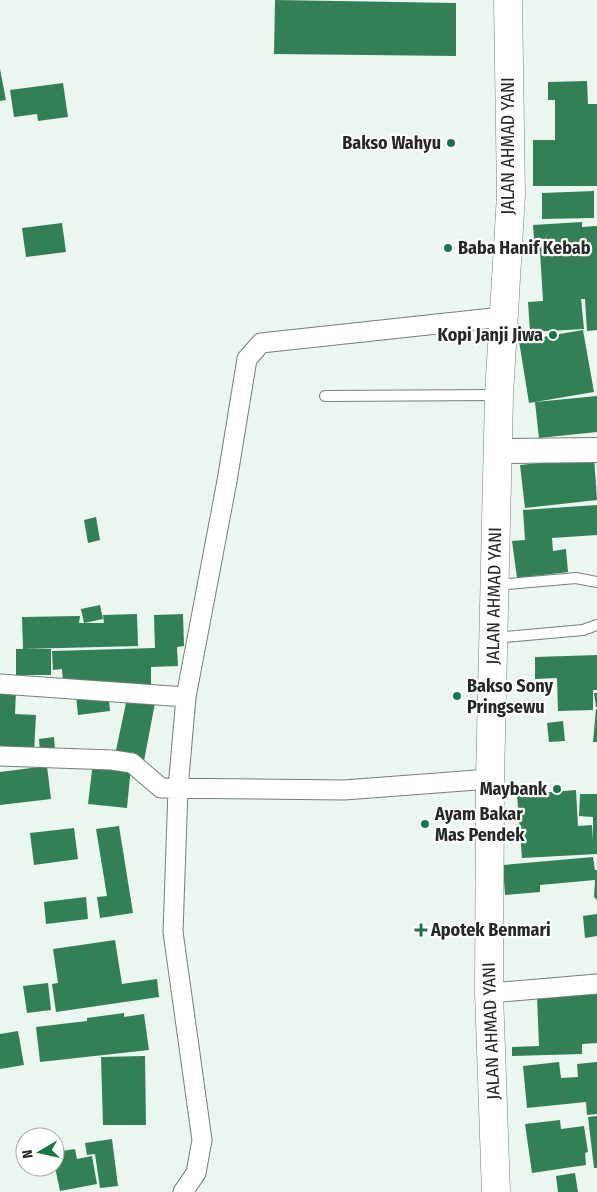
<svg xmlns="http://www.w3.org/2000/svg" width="597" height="1192" viewBox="0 0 597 1192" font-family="'Fira Sans Condensed',sans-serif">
<rect width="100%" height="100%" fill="#ebf6ef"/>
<path fill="#338056" d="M275 0 456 3V56L274 54Z
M0 69 6 100 0 101Z
M587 81 588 104H597V186H533V140H555V100H548V82Z
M63 83 68 117 38 121 37 114 14 117 10 90Z
M594 191V218L542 219V193Z
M582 222V227L597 226V330L587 331 585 299H581L584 329 530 332 528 302 543 301 540 251 535 252 533 225Z
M62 223 66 252 26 257 22 228Z
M583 330 594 392 529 403 519 341Z
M597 396V432L539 438 535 402Z
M594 457 597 500 525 508 520 465Z
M597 505V535L552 538 553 551 566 549 568 572 517 578 512 541 525 540 523 510Z
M96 517 100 540 88 543 84 520Z
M100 605 103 619 84 623 81 609Z
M137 614 138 646 23 649 22 617 80 616 79 623H104L103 615Z
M183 614 184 646 177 647 178 666 151 667V685L105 686V681L63 682 62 669 53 670 52 651 155 648 154 615Z
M16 649H51V675H16Z
M597 655V690H593V710L558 711 557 678 535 679V657Z
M0 690 16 691 15 714 36 715 34 753 0 752Z
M108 692 110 711 78 715 76 696Z
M594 693H597V707H596Z
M127 698 155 703 144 761 115 755Z
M596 709H597V742H593Z
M563 721 565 741 549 742 547 723Z
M54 737 55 750 40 752 39 739Z
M93 762 131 766 127 808 88 804Z
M47 766 51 799 0 805V772Z
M576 790 578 826 592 825 593 841V817L579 816 580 794H597V854L522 858 517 795Z
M119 826 133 913 100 918 97 897 107 896 96 829Z
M74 828 78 859 34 865 30 833Z
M593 857 595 870H597V900L594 897 595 880 540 885V892L505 895 503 865Z
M86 897 88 919 46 924 44 902Z
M597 914V936L585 938 583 916Z
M115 940 122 984 157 979 159 997 56 1012 52 984 58 983 53 949Z
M48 983 51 1010 27 1013 23 986Z
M597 994V1043L582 1044V1054L512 1056V1047L539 1046 537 997Z
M124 1013V1017L144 1014 149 1050 40 1062 36 1027 87 1021V1018Z
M18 1031 24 1065 0 1069V1034Z
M145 1056 146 1125H103L101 1057Z
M559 1062 561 1078 578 1077 577 1064 597 1062V1114L587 1115 586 1102 527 1108 523 1066Z
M597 1116V1168H594L588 1117Z
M560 1120 561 1129 584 1126 588 1152 585 1153 586 1165 532 1173 525 1124Z
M112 1139 118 1186 100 1188 95 1154 87 1155 85 1143Z
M75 1149 77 1159 92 1156 97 1184 60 1191 55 1167V1152Z
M575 1173 578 1192H558L556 1176Z"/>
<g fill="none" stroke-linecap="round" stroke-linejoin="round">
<defs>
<path id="service" d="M325 396 498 395
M497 585 576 578 597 582
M494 638 583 630 597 625"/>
<path id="minor" d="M0 684 186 697
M0 756 112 760 132 763 161 788 344 790 490 779
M489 993 597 984
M183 1192 196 1173 202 1140 173 932 178 789 186 697 227 481 247 359 261 343 502 317"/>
<path id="tertiary" d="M497 451 597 450"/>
<path id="trunk" d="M496 1192 489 993 490 779 499 395 511 195 508 0"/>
</defs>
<use href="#service" stroke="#757f78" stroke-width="12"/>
<use href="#minor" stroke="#757f78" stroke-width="21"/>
<use href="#tertiary" stroke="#757f78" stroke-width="26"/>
<use href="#trunk" stroke="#757f78" stroke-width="29"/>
<use href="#service" stroke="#fff" stroke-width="10"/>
<use href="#minor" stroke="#fff" stroke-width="19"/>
<use href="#tertiary" stroke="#fff" stroke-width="24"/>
<use href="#trunk" stroke="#fff" stroke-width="28"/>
</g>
<g fill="#1c7549" stroke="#fff" stroke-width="2">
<circle cx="451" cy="143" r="5"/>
<circle cx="448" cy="248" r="5"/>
<circle cx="553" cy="335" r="5"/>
<circle cx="457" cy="696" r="5"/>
<circle cx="557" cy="789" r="5"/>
<circle cx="425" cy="824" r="5"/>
<path d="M418.5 922.5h5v5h5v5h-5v5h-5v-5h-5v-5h5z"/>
</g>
<g text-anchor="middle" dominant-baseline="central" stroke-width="4.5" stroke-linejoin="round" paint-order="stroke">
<g font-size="18" font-weight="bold" fill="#252926" stroke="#fff" text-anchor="start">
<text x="441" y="143" text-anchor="end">Bakso Wahyu</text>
<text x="458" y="248">Baba Hanif Kebab</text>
<text x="543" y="335" text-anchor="end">Kopi Janji Jiwa</text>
<text x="467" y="686">Bakso Sony<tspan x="467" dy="21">Pringsewu</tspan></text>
<text x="547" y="789" text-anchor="end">Maybank</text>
<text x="435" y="814">Ayam Bakar<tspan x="435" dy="21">Mas Pendek</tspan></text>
<text x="431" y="930">Apotek Benmari</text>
</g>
<g font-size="18" fill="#252926" stroke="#fff">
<text transform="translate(508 146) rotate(-90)">JALAN AHMAD YANI</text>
<text transform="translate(494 596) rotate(-89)">JALAN AHMAD YANI</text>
<text transform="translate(491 1031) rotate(-92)">JALAN AHMAD YANI</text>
</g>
</g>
<g transform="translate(40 1152) rotate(261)"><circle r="24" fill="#ffffff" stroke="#a8a9a8"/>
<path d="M0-4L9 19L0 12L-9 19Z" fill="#1c7549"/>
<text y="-8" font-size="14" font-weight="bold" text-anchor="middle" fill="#252926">N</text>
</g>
</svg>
